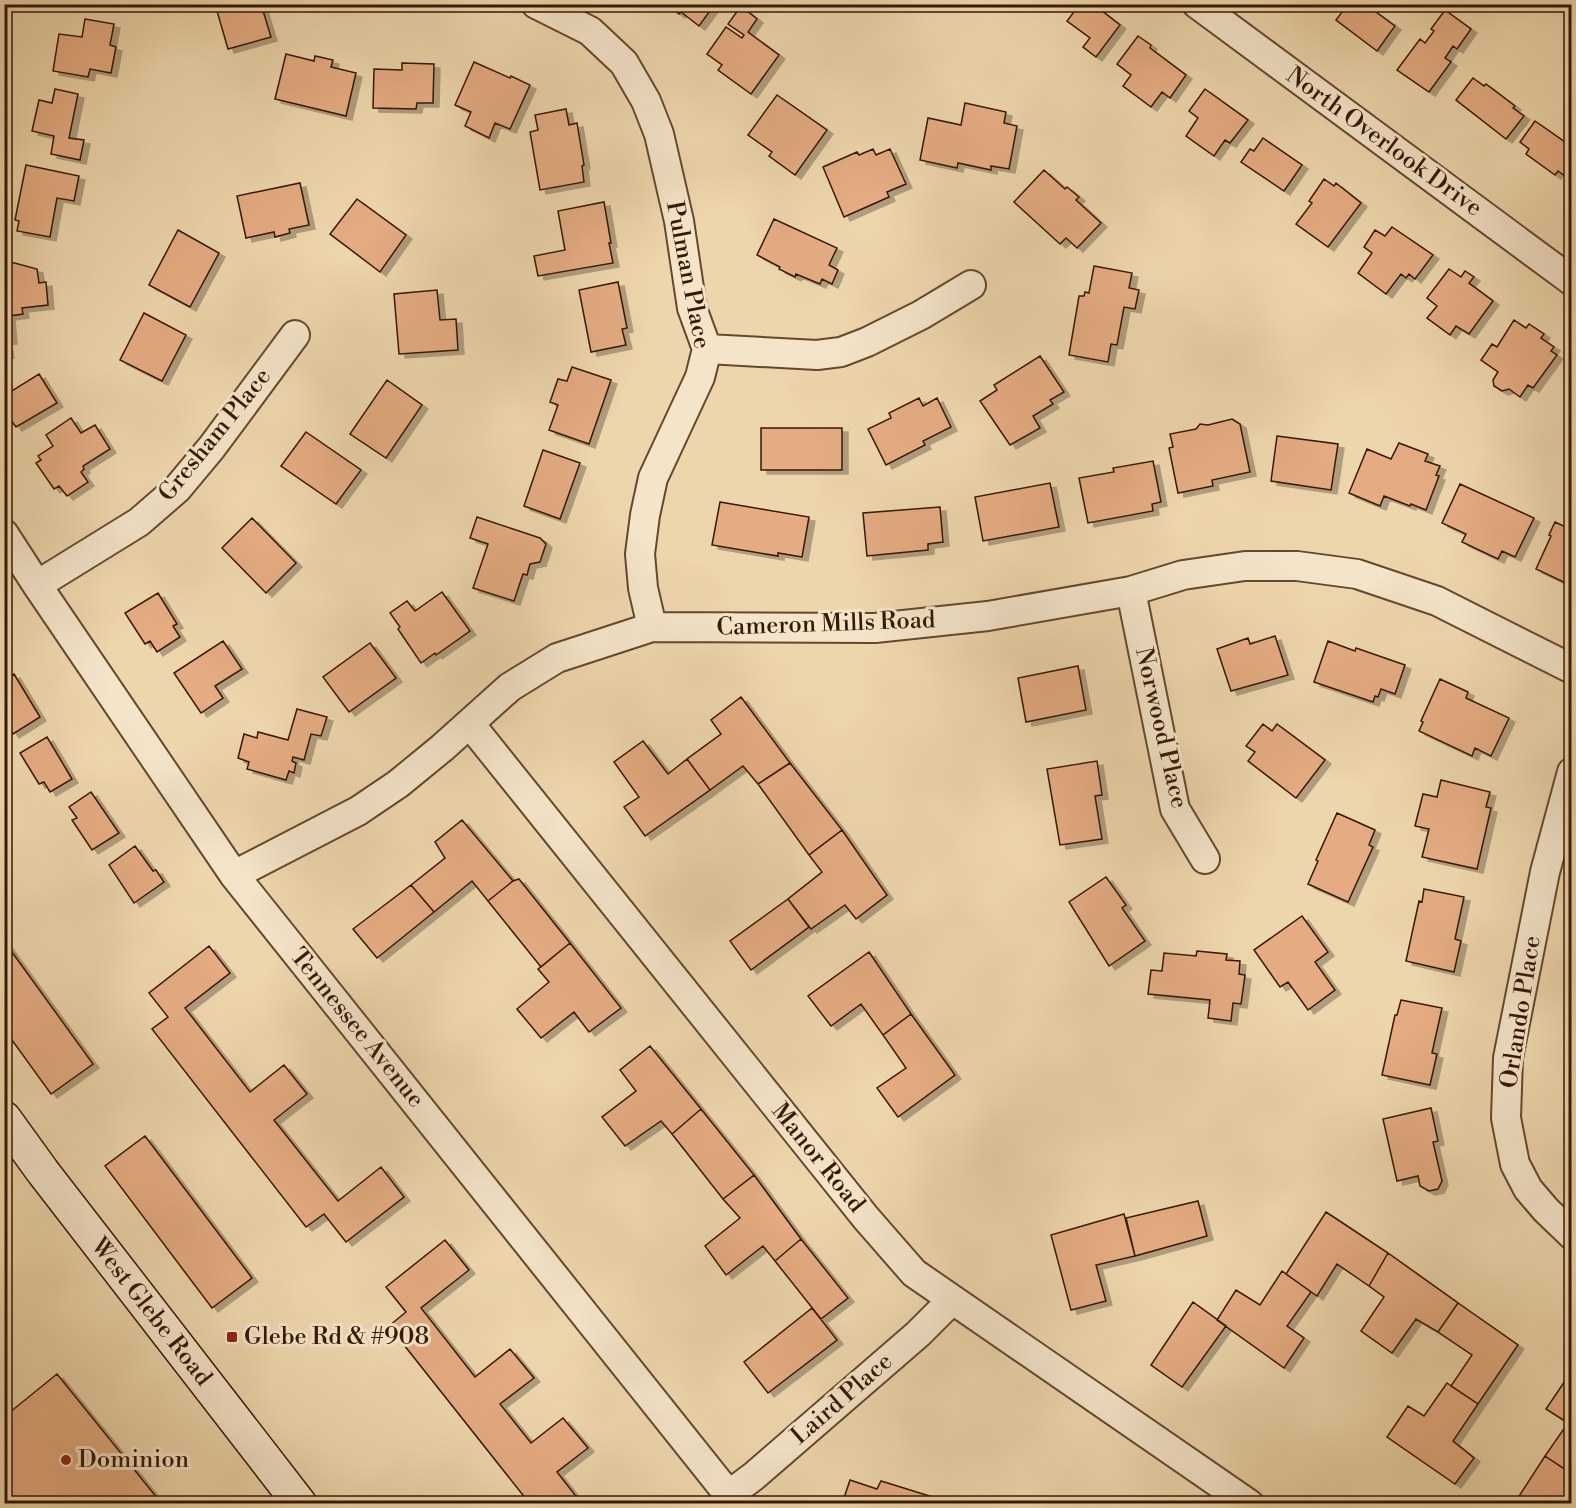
<svg xmlns="http://www.w3.org/2000/svg" width="1576" height="1508" viewBox="0 0 1576 1508" font-family="'Libre Bodoni',serif">
<defs>
<filter id="shadow"><feDropShadow dx="6" dy="4" stdDeviation="0" flood-color="#0004"/></filter>
</defs>
<rect width="100%" height="100%" fill="#eed6ac"/>
<filter id="stains"><feTurbulence type="fractalNoise" baseFrequency=".00333" numOctaves="4"/><feColorMatrix values="0 0 0 0 .2 0 0 0 0 .09 0 0 0 0 .02 0 0 0 .5 -.17"/></filter>
<radialGradient id="worn" r=".72"><stop offset=".6" stop-color="#630" stop-opacity="0"/><stop offset="1" stop-color="#630" stop-opacity=".3"/></radialGradient>
<path fill="#e5ac83" stroke="#361803" stroke-width="1.5" filter="url(#shadow)" d="M215 4H261L271 37 228 49Z
M715 4 699 26 681 12 679 14 667 5Z
M1080 4H1093L1120 25 1096 57 1083 47 1090 38 1067 21Z
M1348 4H1365L1395 26 1377 51 1336 20Z
M741 6 757 19 748 32 779 55 751 94 718 70 722 65 707 54 726 27 742 38 744 35 728 24Z
M1445 10 1471 29 1457 49 1453 46 1445 58 1451 62 1429 92 1397 70 1420 39 1425 43 1434 31 1431 29Z
M85 19 114 24 110 45 116 47 111 73 90 69 88 77 53 71 59 34 82 37Z
M1138 36 1151 45 1150 48 1186 75 1170 98 1162 92 1151 107 1123 86 1131 75 1117 64Z
M286 54 314 61 315 56 333 60 331 67 356 73 346 116 275 99Z
M474 62 510 78 511 76 530 85 510 129 495 123 489 138 465 126 471 112 455 105Z
M402 63 434 64 433 103H417L416 109 373 108 374 69 402 70Z
M1473 78 1484 86 1486 84 1515 106 1513 108 1524 116 1506 139 1456 100Z
M55 89 78 94 69 138 84 140 80 160 51 154 54 136 32 131 39 100 52 103Z
M1205 89 1248 120 1230 143 1225 140 1214 156 1186 136 1198 118 1189 111Z
M777 95 827 130 795 175 769 156 772 152 748 135Z
M965 103 1006 112 1004 123 1017 126 1009 169 991 166V170L958 163 957 168 920 160 928 118 961 125Z
M566 109 569 125 577 123 584 165 582 166 584 182 540 190 530 132 538 130 535 115Z
M1535 121 1572 147V175L1569 179 1558 171 1555 175 1526 154 1529 149 1520 142Z
M1263 138 1302 165 1284 191 1241 162 1250 149 1254 151Z
M873 149 876 155 890 149 906 184 887 192 889 197 844 217 823 167 857 152 859 155Z
M26 165 79 176 74 201 57 198 50 237 17 231 19 221 15 220Z
M1044 170 1065 189 1067 187 1079 197 1076 200 1101 223 1077 248 1066 238 1060 244 1014 202Z
M1324 179 1334 186 1336 183 1361 203 1328 247 1296 224 1312 203 1309 201Z
M300 183 309 225 289 229 290 233 275 237 274 232 246 238 237 196Z
M357 199 406 235 380 272 330 234Z
M604 202 611 243H609L613 263 538 276 534 256 565 250 558 211Z
M774 219 837 248 829 265 838 270 832 284 822 279 820 284 796 274 795 277 779 269 780 267 757 255Z
M1392 227 1433 255 1415 279 1409 274 1406 278 1401 274 1386 294 1358 273 1372 253 1364 247 1375 230 1385 236Z
M178 230 219 253 190 307 149 285Z
M7 261 37 269 39 283 46 282 48 305 22 308 23 314 9 316 11 340 6 341 8 354 4 355V274Z
M1094 266 1132 273 1129 288 1139 290 1135 309 1124 307 1117 345 1111 344 1108 362 1069 355 1079 296H1084L1085 292 1089 293Z
M1449 269 1461 277 1465 271 1474 277 1469 283 1493 301 1469 334 1456 326 1450 335 1427 318 1437 306 1427 298Z
M618 282 627 328 622 329 626 345 591 352 579 290Z
M437 290 440 320 456 319 458 350 399 354 394 294Z
M144 313 186 335 162 381 120 360Z
M1514 320 1526 328 1529 324 1544 334 1541 338 1554 347 1551 351 1557 355 1533 388 1528 385 1520 397 1509 389 1502 391 1494 386 1493 380 1498 372 1481 360 1492 344 1497 347Z
M1040 356 1064 392 1050 400 1053 404 1033 416 1040 428 1010 445 980 401 997 390 994 385Z
M572 367 611 380 589 444 549 430 558 405 550 402 558 379 567 381Z
M39 374 57 403 16 427 4 411V398L11 395 10 392Z
M387 380 422 405 386 458 350 434Z
M919 398 923 406 937 398 951 427 923 441 925 445 886 465 868 429 891 418 889 413Z
M71 418 81 433 95 425 110 449 83 466 84 469 81 472 88 482 67 496 59 486 54 489 36 463 41 460 38 456 53 446 46 435Z
M1232 419 1240 424 1250 472 1212 480 1213 486 1178 493 1169 448 1173 447 1170 434 1196 429 1200 424 1208 425Z
M761 428H842V470H761Z
M306 432 361 470 336 504 281 466Z
M1277 436 1338 444 1331 490 1271 481Z
M1399 443 1428 454 1425 461 1440 466 1436 475 1439 476 1426 510 1411 504 1410 506 1384 496 1380 506 1349 493 1367 449 1391 459Z
M543 450 580 463 560 519 524 506Z
M1153 461 1161 502 1152 504 1153 511 1088 523 1079 478 1114 472 1113 468Z
M1050 483 1059 527 983 541 975 497Z
M1460 484 1534 518 1515 557 1502 551 1498 559 1462 542 1466 534 1442 523Z
M720 502 809 517 802 557 778 553V556L712 545Z
M940 507 943 542 928 544V550L867 556 863 513Z
M477 517 540 538 546 544 540 562 530 564 527 575 523 574 514 601 473 588 488 544 470 538Z
M252 518 296 563 266 593 222 548Z
M1555 522 1572 530V586L1536 569 1551 536 1549 535Z
M442 592 470 631 436 655 435 653 421 663 398 629 400 627 390 613 407 601 415 611Z
M158 593 177 624 173 626 180 637 157 652 150 641 145 644 125 613Z
M1275 636 1288 675 1231 691 1217 649 1248 638 1250 644Z
M223 641 242 669 215 686 223 698 201 713 174 673Z
M1328 641 1355 651 1356 648 1405 665 1395 694 1381 689 1378 697 1375 696 1373 702 1314 682Z
M370 643 396 678 349 712 323 677Z
M1078 666 1086 710 1026 722 1018 678Z
M14 674 40 717 13 734 4 720V680Z
M1440 679 1468 692 1466 698 1509 718 1491 756 1475 748 1472 756 1419 731 1423 722 1421 721Z
M741 697 790 763 758 784 743 766 710 790 687 759 721 734 711 720Z
M297 709 327 717 321 736 311 734 304 760 293 757 292 761 296 763 294 773 289 771 286 780 247 769 249 762 238 758 244 734 257 738 258 732 288 740Z
M1263 724 1272 731 1277 724 1325 760 1296 798 1248 761 1255 752 1246 746Z
M47 737 72 779 50 792 44 782 39 784 20 753Z
M643 741 668 774 687 759 710 790 645 836 624 807 639 797 614 762Z
M1097 761 1102 795 1095 796 1102 839 1060 845 1047 769Z
M790 763 842 830 809 855 758 784Z
M1441 780 1490 792 1486 807 1491 808 1477 869 1422 857 1429 829 1415 826 1423 794 1437 797Z
M91 792 119 833 92 850 72 820 77 818 69 807Z
M1337 813 1375 830 1369 845 1373 847 1348 902 1308 884 1318 861 1316 860Z
M462 820 513 881 488 901 472 881 434 912 411 885 445 858 435 842Z
M842 830 887 895 856 919 845 905 811 929 788 899 822 872 809 855Z
M135 846 153 871 156 870 164 882 134 903 109 865Z
M1106 877 1126 905 1122 908 1145 941 1109 966 1069 902Z
M519 879 570 943 541 967 488 901 513 881Z
M411 885 434 912 377 958 353 929Z
M1424 889 1464 897 1455 939 1461 941 1454 972 1406 961 1419 901 1422 902Z
M788 899 809 927 751 970 730 941Z
M1302 916 1328 952 1315 962 1335 990 1308 1010 1288 982 1280 987 1254 950Z
M4 941 93 1064 51 1094 4 1029Z
M570 943 621 1008 589 1032 574 1012 541 1038 517 1009 549 982 538 969Z
M209 946 230 973 185 1008 250 1092 284 1065 307 1094 274 1120 338 1201 381 1167 404 1197 346 1242 324 1214 306 1227 152 1029 168 1017 149 993Z
M1197 951 1227 954 1226 960 1240 961 1239 974 1245 975 1241 1004 1233 1003 1231 1021 1208 1018 1210 1000 1148 994 1151 970 1162 971 1164 953 1196 956Z
M869 952 911 1014 883 1035 861 1004 831 1026 808 996Z
M1401 1000 1442 1008 1432 1053 1437 1054 1430 1085 1382 1075 1395 1015H1397Z
M911 1014 955 1075 898 1117 877 1088 906 1068 883 1035Z
M650 1046 701 1109 672 1134 661 1121 625 1146 602 1117 636 1091 620 1070Z
M1431 1108 1438 1141 1433 1142 1442 1181 1438 1189 1429 1191 1420 1186 1418 1176 1397 1181 1383 1119Z
M701 1109 754 1175 723 1199 672 1134Z
M145 1136 252 1278 212 1308 105 1166Z
M754 1175 801 1239 775 1261 763 1246 726 1275 705 1246 740 1218 723 1199Z
M1198 1201 1207 1236 1135 1256 1126 1218Z
M1326 1212 1388 1253 1369 1286 1337 1264 1317 1296 1286 1274Z
M1124 1214 1135 1256 1096 1265 1106 1301 1071 1310 1051 1235Z
M801 1239 848 1298 821 1319 775 1261Z
M445 1240 469 1270 421 1308 475 1377 510 1349 534 1378 500 1404 531 1443 563 1418 588 1448 557 1472 582 1504H530L389 1326 406 1312 386 1287Z
M1388 1253 1458 1303 1438 1332 1416 1319 1392 1353 1361 1331 1384 1297 1369 1286Z
M1282 1271 1311 1292 1287 1326 1304 1338 1284 1368 1217 1320 1236 1290 1260 1305Z
M1193 1302 1226 1326 1182 1387 1151 1365Z
M1458 1303 1518 1345 1478 1404 1451 1386 1472 1355 1438 1332Z
M812 1308 837 1340 768 1393 744 1362Z
M57 1374 162 1504H4V1417Z
M1569 1375 1572 1376V1474L1545 1456 1568 1423 1546 1409Z
M1447 1383 1478 1404 1453 1441 1474 1458 1455 1484 1387 1437 1408 1406 1424 1416Z
M1545 1456 1572 1474V1488L1560 1504H1514Z
M850 1480 877 1489 881 1481 949 1502V1504H842Z"/>
<g fill="none" stroke-linecap="round" stroke-linejoin="round">
<defs>
<path id="minor" d="M536 4 590 31 624 63 646 101 659 134 679 221 692 308 707 349 700 377 653 478 645 515 640 554 643 588 652 627
M1197 4 1572 281
M707 349 817 355 841 352 867 342 921 315 971 285
M4 534 37 585 234 875 736 1504
M37 585 139 522 177 489 212 447 295 335
M1131 591 1175 809 1205 859
M470 724 866 1218 914 1273 1249 1504
M1572 772 1545 872 1508 1058 1506 1118 1515 1164 1528 1189 1546 1210 1572 1235
M234 875 358 811 398 784 442 748 510 687 557 658 652 627 875 628 988 616 1131 591 1183 575 1245 566H1297L1357 574 1437 601 1572 669
M730 1494 754 1476 918 1334 952 1300"/>
<path id="secondary" d="M4 1118 43 1172 300 1504"/>
</defs>
<use href="#minor" stroke="#64482d" stroke-width="32"/>
<use href="#secondary" stroke="#361803" stroke-width="36"/>
<use href="#minor" stroke="#f4e4c9" stroke-width="28"/>
<use href="#secondary" stroke="#f4e4c9" stroke-width="33"/>
</g>
<g fill="#8f2418" stroke="#f4e4c9" stroke-width="2">
<rect x="226" y="1331" width="12" height="12" rx="3"/>
<circle cx="66" cy="1460" r="6"/>
</g>
<g text-anchor="middle" dominant-baseline="central" stroke-width="6" stroke-linejoin="round" paint-order="stroke">
<g font-size="24" fill="#361803" stroke="#f4e4c9">
<text transform="translate(1384 142) rotate(36)">North Overlook Drive</text>
<text transform="translate(688 275) rotate(79)">Pulman Place</text>
<text transform="translate(215 435) rotate(-51)">Gresham Place</text>
<text transform="translate(826 624) rotate(-2)">Cameron Mills Road</text>
<text transform="translate(1161 728) rotate(77)">Norwood Place</text>
<text transform="translate(1521 1012) rotate(-81)">Orlando Place</text>
<text transform="translate(357 1028) rotate(51)">Tennessee Avenue</text>
<text transform="translate(818 1158) rotate(51)">Manor Road</text>
<text transform="translate(151 1312) rotate(52)">West Glebe Road</text>
<text transform="translate(842 1399) rotate(-41)">Laird Place</text>
</g>
<g font-size="24" fill="#361803" stroke="#f4e4c9" text-anchor="start">
<text x="244" y="1337">Glebe Rd &amp; #908</text>
<text x="78" y="1460">Dominion</text>
</g>
</g>
<rect width="1576" height="1508" fill="none" stroke="#eed6ac" stroke-width="24"/>
<rect x="6" y="6" width="1564" height="1496" fill="none" stroke="#361803" stroke-width="3"/>
<rect x="12" y="12" width="1552" height="1484" fill="none" stroke="#361803" stroke-width="1.5"/>
<rect width="100%" height="100%" filter="url(#stains)"/>
<rect width="100%" height="100%" fill="url(#worn)"/>
</svg>
